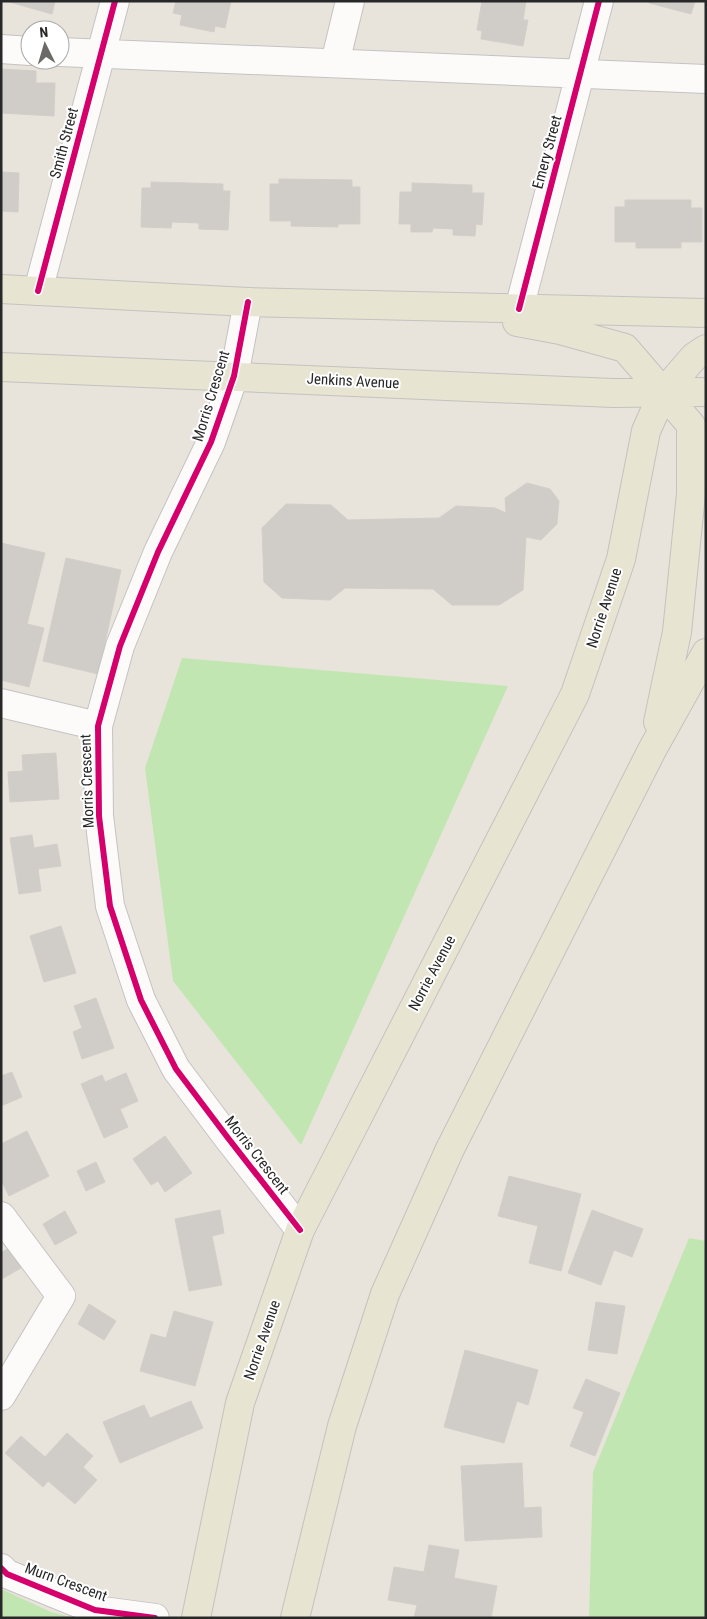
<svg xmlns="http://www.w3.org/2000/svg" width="707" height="1619" viewBox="0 0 707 1619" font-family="'Roboto Condensed',sans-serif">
<rect width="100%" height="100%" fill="#e8e4dc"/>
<path fill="#c2e6b2" d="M182 658 508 686 301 1145 173 981 145 768Z
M689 1238 706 1241V1618H589L593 1472Z
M1 1589 51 1612 75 1618H1Z"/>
<path fill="#d0cdc8" stroke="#d2cfc9" d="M6 1H55L52 14Z
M176 1H231L225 28 215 26 214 32 180 25 182 15 173 13Z
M482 1H526L523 20H528L523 46 481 39 482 31 477 30Z
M649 1H695L691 14 649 3Z
M1 69 36 71V83H55L54 116 1 113Z
M1 172 19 173 18 212 1 211Z
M279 179 352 180V187H360V224H338V227L291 226V221H270V184H279Z
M151 182 223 184V191H230L228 230 199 229V223L172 222 171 228 141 227 142 188H151Z
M412 183 472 185V193H484L482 225 476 224 475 236 453 235V229L433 228 432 232H411V224H399L400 192H412Z
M625 200H691V208H702V242H681V248H636V242H615V207H625Z
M527 483 550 489 559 501 557 524 541 540 526 537 523 590 499 605H452L433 589 345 588 330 600 282 598 264 582 262 528 286 504 331 505 348 520 439 518 456 506 495 508 506 513 505 498Z
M1 543 45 553 27 624 44 628 29 687 1 680Z
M66 558 121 570 98 674 43 661Z
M56 753 59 799 10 802 8 772 23 771 22 755Z
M32 835 34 848 57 844 61 866 38 869 41 891 19 894 10 838Z
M61 926 76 973 44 982 30 936Z
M96 998 114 1048 82 1059 73 1032 82 1028 74 1006Z
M12 1072 22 1097 1 1106V1076Z
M126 1073 138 1101 120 1109 128 1127 104 1138 81 1084 102 1075 105 1082Z
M27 1131 49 1176 9 1196 1 1180V1144Z
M165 1136 192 1173 165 1192 158 1181 151 1185 133 1159Z
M96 1162 105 1182 86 1191 77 1171Z
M509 1176 581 1194 561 1271 529 1263 538 1226 498 1216Z
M220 1210 224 1233 212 1236 222 1285 189 1291 175 1219Z
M592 1210 643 1229 632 1257 614 1250 601 1285 568 1273Z
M65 1211 77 1233 55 1245 43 1224Z
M14 1245 26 1265 2 1279 1 1253Z
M596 1302 625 1306 617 1354 588 1350Z
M89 1304 116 1321 104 1340 78 1324Z
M174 1311 213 1322 195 1386 140 1371 151 1334 166 1338Z
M465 1350 538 1370 528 1405 517 1401 504 1443 444 1427Z
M586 1379 620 1393 595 1456 570 1446 584 1412 573 1408Z
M191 1401 203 1428 120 1463 103 1422 144 1405 150 1418Z
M67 1433 93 1456 83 1467 97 1480 75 1504 48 1481 43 1487 5 1453 21 1436 45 1457Z
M522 1463 524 1508 541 1507 542 1537 465 1541 461 1466Z
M429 1545 459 1550 454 1578 497 1586 491 1618H414L417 1605 388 1600 394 1567 424 1572Z"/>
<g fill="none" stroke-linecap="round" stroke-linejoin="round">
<defs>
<path id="minor" d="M1 49 30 51
M60 52 706 79
M335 63 350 1
M38 291 115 1
M248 302 234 376 211 442 158 552 120 646 98 726 99 816 110 906 141 1000 176 1069 228 1138 300 1230
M519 309 599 1
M1 703 98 726
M1 1216 61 1296 1 1396
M1 1568 7 1574 95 1610 155 1618"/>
<path id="major" d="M1 289 248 302 706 313
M517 322 560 330 625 348 691 425V494L677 632 658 722
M1 367 613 393 706 392
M196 1618 240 1403 300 1230 575 694 621 559 646 431 663 393 694 357 706 349
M295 1618 342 1426 385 1294 450 1149 652 750 706 653"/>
</defs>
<use href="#minor" stroke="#c4c3c2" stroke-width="30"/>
<use href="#major" stroke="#c4c2bf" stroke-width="30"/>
<use href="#minor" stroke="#fcfbfa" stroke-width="28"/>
<use href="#major" stroke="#e7e4d1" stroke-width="28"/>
<defs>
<path id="cycleway" d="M38 291 115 1
M248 302 234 376 211 442 158 552 120 646 98 726 99 816 110 906 141 1000 176 1069 228 1138 300 1230
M519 309 599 1
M1 1568 7 1574 95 1610 155 1618"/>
</defs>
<use href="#cycleway" stroke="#fff" stroke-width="9"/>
<use href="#cycleway" stroke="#d6006c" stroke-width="6"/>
</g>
<g text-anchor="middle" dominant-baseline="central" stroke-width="4" stroke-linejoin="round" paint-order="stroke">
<g font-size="15" fill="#282828" stroke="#fff">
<text transform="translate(64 143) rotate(-75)">Smith Street</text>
<text transform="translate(547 152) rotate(-75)">Emery Street</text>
<text transform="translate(353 381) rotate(3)">Jenkins Avenue</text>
<text transform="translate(211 396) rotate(-73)">Morris Crescent</text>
<text transform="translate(604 608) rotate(-72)">Norrie Avenue</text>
<text transform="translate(87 781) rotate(-92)">Morris Crescent</text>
<text transform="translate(432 973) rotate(-62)">Norrie Avenue</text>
<text transform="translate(257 1155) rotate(52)">Morris Crescent</text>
<text transform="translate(262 1340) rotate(-71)">Norrie Avenue</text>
<text transform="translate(66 1582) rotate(20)">Murn Crescent</text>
</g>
</g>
<rect width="707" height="1619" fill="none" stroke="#282828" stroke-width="5"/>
<g transform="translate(45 45) rotate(355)"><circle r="24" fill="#ffffff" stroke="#a9a9a9"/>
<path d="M0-4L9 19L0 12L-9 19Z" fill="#6b6a67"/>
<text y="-8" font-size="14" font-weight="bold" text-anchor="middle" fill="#282828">N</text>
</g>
</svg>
